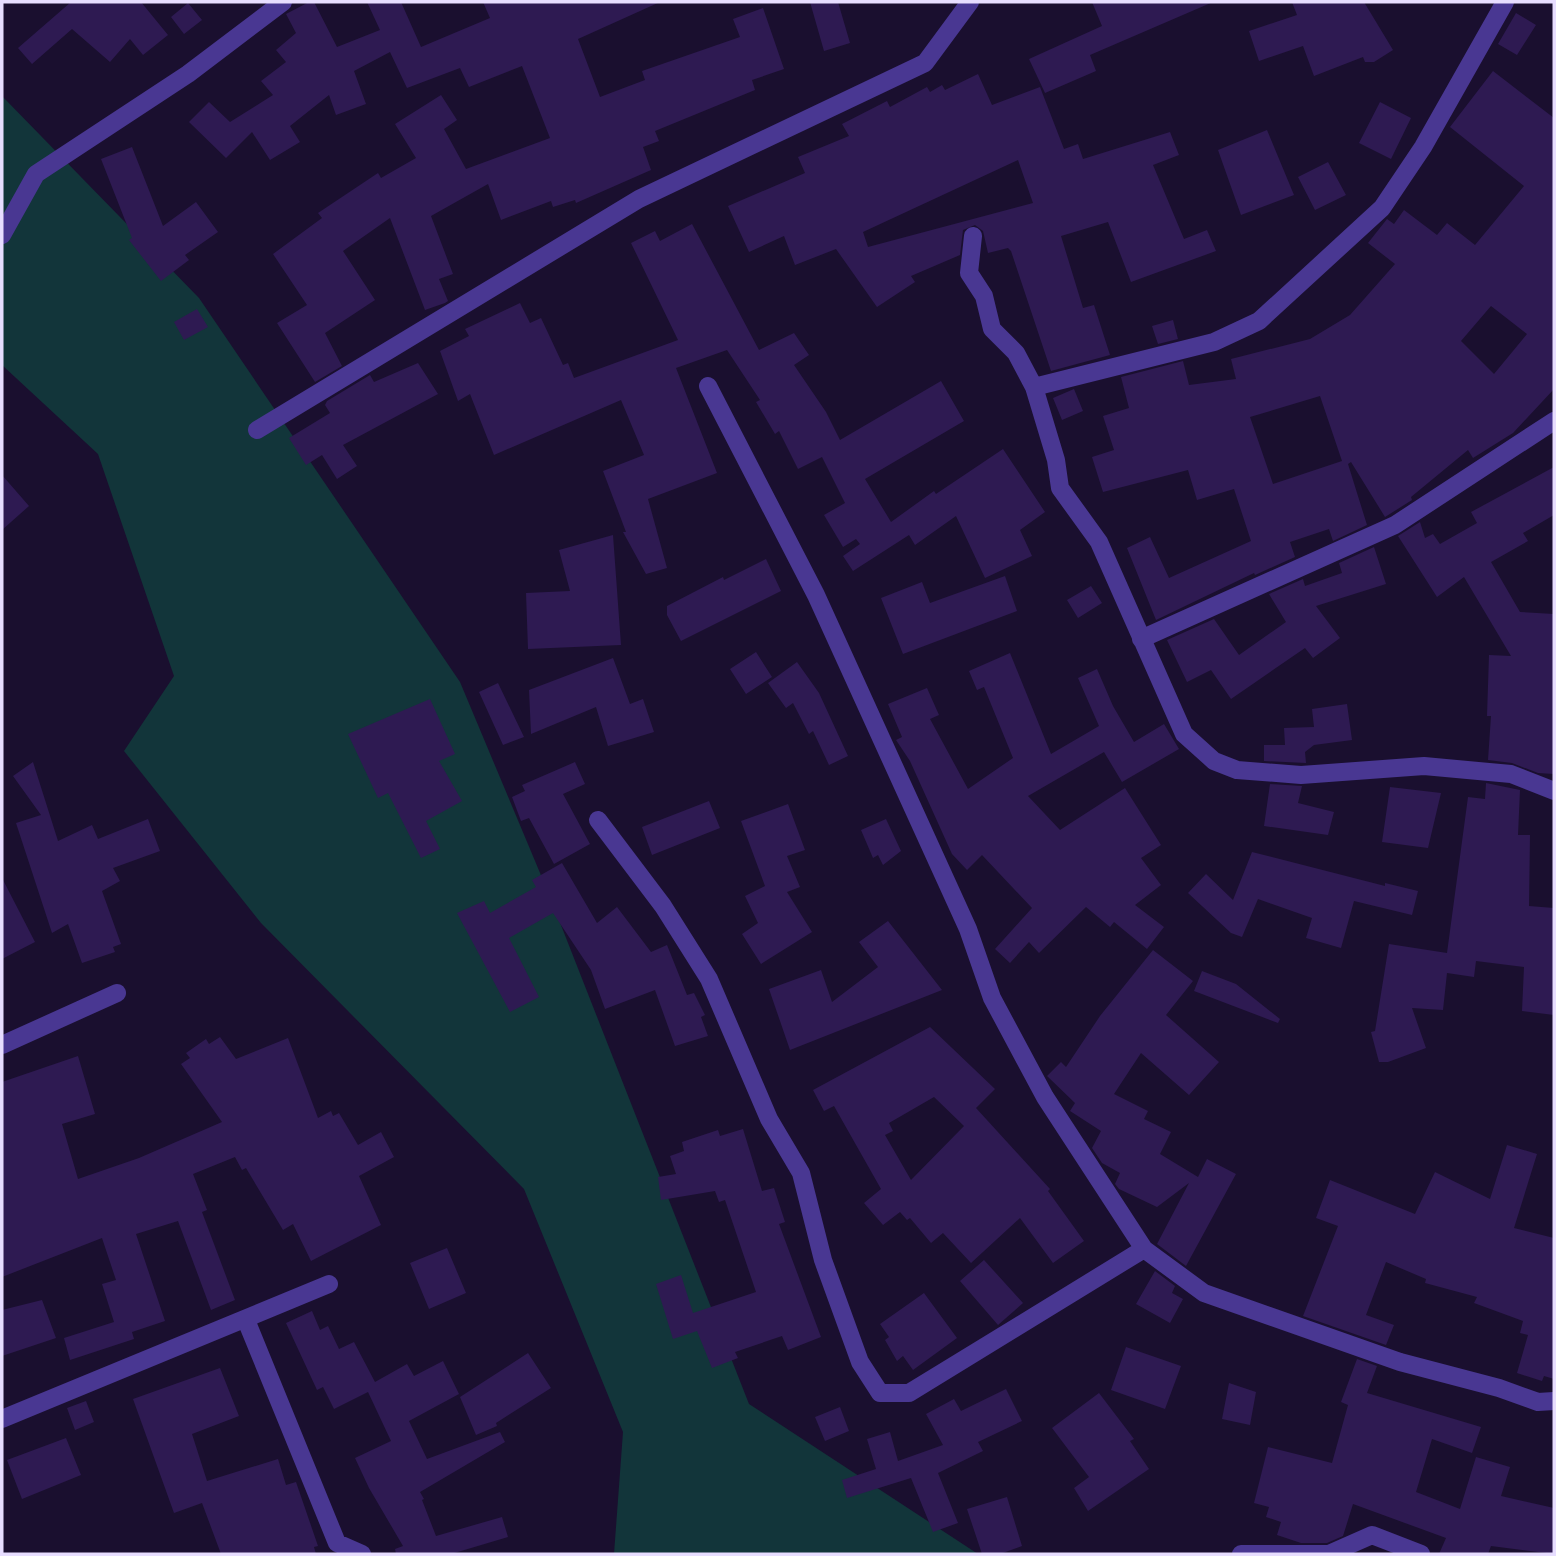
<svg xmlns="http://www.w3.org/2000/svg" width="1556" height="1556" viewBox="0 0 1556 1556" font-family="Raleway,sans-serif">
<rect width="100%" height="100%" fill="#1a0f2f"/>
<path fill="#12353a" d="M2 96 199 298 460 682 548 892 749 1404 978 1554H614L623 1432 524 1189 261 923 124 751 174 676 98 454 2 365Z"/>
<path fill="#2e1a52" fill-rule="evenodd" d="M71 2H141L168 35 143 55 130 39 110 62 72 29 32 64 18 48Z
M309 2H314L337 47 380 30 367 2H401L421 47 490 18 483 2H660L578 39 600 97 645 80 642 71 740 37 733 19 763 8 784 69 752 80 755 90 655 131 659 141 643 147 651 170 576 203 575 200 553 207 551 201 501 220 488 184 431 216 453 274 439 279 448 301 445 303 425 310 390 218 343 251 375 300 325 333 342 366 315 382 277 323 307 305 273 254 322 218 318 213 378 173 381 178 416 158 395 124 441 95 457 120 444 129 466 169 550 138 522 66 469 87 460 68 407 88 390 52 354 71 366 104 336 115 329 95 290 126 300 142 270 160 252 132 226 158 189 122 209 102 230 122 273 95 261 81 286 62 276 50 296 33 286 14Z
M810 2H838L850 43 824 51Z
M1092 2H1213L1090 55 1096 71 1045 93 1029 59 1102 26Z
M1292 2H1364L1393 50 1374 62H1365L1363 57 1314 76 1303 46 1259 61 1249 31 1297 15Z
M188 3 202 20 184 34 171 17Z
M1516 13 1536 25 1517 55 1498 44Z
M1493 71 1554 118V389L1513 433 1473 458 1468 450 1411 497 1412 500 1385 517 1351 462 1348 464 1367 525 1333 541 1329 529 1290 542 1295 557 1255 575 1254 573 1156 620 1127 548 1150 537 1169 578 1251 541 1234 489 1197 500 1188 470 1103 492 1092 457 1114 450 1103 416 1129 408 1121 377 1183 361 1189 385 1236 379 1231 359 1310 339 1350 315 1395 264 1368 243 1387 219 1394 224 1404 210 1437 235 1447 223 1475 245 1524 186 1450 127ZM1491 306 1527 334 1494 374 1461 341ZM1320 396 1342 461 1273 484 1250 417Z
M978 74 992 105 1040 87 1064 149 1078 144 1083 159 1170 132 1179 155 1153 165 1184 239 1207 230 1216 251 1131 282 1108 222 1061 236 1083 308 1094 305 1110 355 1051 371 1011 251 1008 248 988 253 983 231 975 225 963 230 960 255 911 276 915 282 877 307 836 249 795 265 784 236 749 252 728 206 805 173 798 157 849 136 842 124 887 101 890 107 927 87 930 92 942 85 945 90ZM1018 160 1033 203 868 247 863 232Z
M1380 102 1411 118 1391 159 1359 143Z
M1267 130 1294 195 1241 215 1218 150Z
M132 147 163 226 196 202 218 232 185 255 189 260 161 281 129 240 132 238 101 159Z
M1328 162 1346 195 1315 210 1298 177Z
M692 224 759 350 794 333 809 355 794 365 826 412 840 440 941 381 964 421 865 479 891 522 934 491 936 494 1003 449 1045 512 1020 530 1032 556 985 578 956 516 915 545 909 535 853 571 843 556 860 544 856 539 843 547 824 515 845 503 822 457 798 469 779 431 775 434 756 402 760 400 727 350 676 368 717 473 648 499 667 568 646 574 623 532H626L603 471 644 455 621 400 494 455 470 394 458 401 440 351 469 336 465 329 520 303 530 323 541 318 563 365 568 363 574 378 678 340 631 243 655 231 660 241Z
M197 309 208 327 184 340 174 322Z
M1173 320 1178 339 1158 344 1152 326Z
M418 363 438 394 343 445 357 466 337 479 322 455 306 465 289 438 330 413 325 405 327 401 370 375 374 382Z
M1074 389 1083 411 1062 420 1053 398Z
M1554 467V515L1523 533 1528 541 1491 562 1520 612 1554 614V774L1538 773 1512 763 1488 760 1491 716H1487L1489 655 1511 656 1464 577 1437 597 1398 536 1420 522 1425 538 1433 534 1440 544 1477 523 1471 512Z
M2 475 29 506 2 530Z
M613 535 621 645 528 649 526 593 570 591 559 550Z
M1374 547 1386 584 1316 606 1340 638 1313 658 1305 648 1231 699 1211 670 1187 682 1167 640 1214 619 1239 655 1286 622 1269 594 1303 579 1305 586 1342 573 1339 563Z
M766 559 781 591 681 641 667 615V606L723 577 724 580Z
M1005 576 1017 611 903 654 881 598 922 582 930 603Z
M1091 586 1102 603 1078 618 1067 600Z
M756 652 772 677 746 694 730 669Z
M1010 653 1051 754 1099 726 1078 678 1097 669 1113 706 1134 742 1164 724 1179 749 1122 782 1104 752 1028 796 1060 830 1125 788 1161 845 1141 858 1161 885 1135 905 1164 927 1147 949 1114 922 1110 927 1086 907 1039 953 1029 942 1010 963 995 949 1032 908 982 855 967 870 952 854 910 761 896 740 902 737 888 704 927 688 939 715 930 719 968 789 1013 758 984 687 977 690 969 671Z
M613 658 630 704 643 699 654 732 608 746 596 707 531 734 529 690Z
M797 662 819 693 848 756 829 765 813 731 809 734 793 703 786 708 768 683Z
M498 683 524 737 503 745 479 692Z
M430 699 455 754 439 761 462 801 426 821 440 849 421 858 388 793 378 798 348 734Z
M1347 704 1352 740 1314 745 1305 752 1306 763 1264 761V745H1285L1284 728 1314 727 1312 709Z
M33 762 58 841 92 825 98 839 148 819 160 851 113 868 120 881 102 891 121 944 113 947 115 952 82 963 68 924 52 933 16 823 41 815 13 776Z
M575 762 585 784 563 794 590 844 554 864 529 818 521 821 512 797 525 791 522 785Z
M1486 783 1520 790 1518 835H1530L1529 906 1554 908V1015L1522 1011 1524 967 1476 961 1474 977 1447 973 1443 1010 1412 1008 1426 1048 1388 1062H1379L1371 1032 1375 1031 1389 944 1447 953 1468 797 1485 799Z
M1270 784 1302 786 1298 803 1334 812 1328 835 1264 826Z
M1390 787 1441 793 1428 848 1382 842Z
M709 801 720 828 652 855 642 827Z
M788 804 805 850 787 856 800 887 787 892 812 932 761 964 742 934 758 923 745 896 765 886 741 821Z
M886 819 901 851 883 865 878 855 873 858 861 830Z
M1252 852 1385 886V883L1418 891 1412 915 1354 901 1341 948 1306 938 1312 918 1258 899 1242 937 1231 933 1188 893 1206 874 1233 900Z
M562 863 597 923 617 907 651 952 667 945 687 995 694 993 705 1015 701 1017 708 1036 675 1046 655 990 605 1009 591 970 553 913 509 938 539 997 510 1012 457 913 484 901 490 913 536 887 532 880Z
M2 878 35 942 2 959Z
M888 921 942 990 790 1050 769 989 821 970 832 1002 878 967 859 942Z
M1153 950 1193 981 1166 1015 1219 1062 1189 1095 1141 1053 1114 1094 1148 1111 1144 1119 1171 1132 1160 1154 1198 1177 1207 1159 1236 1174 1186 1266 1157 1244 1189 1183 1157 1207 1119 1189 1115 1184 1120 1173 1102 1163 1092 1148 1101 1131 1070 1111 1075 1103 1047 1076 1061 1062 1066 1067 1100 1016Z
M1202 971 1236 984 1280 1019 1278 1023 1194 991Z
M930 1027 995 1089 976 1108 1050 1189 1048 1191 1084 1241 1053 1263 1020 1218 971 1263 943 1233 931 1243 910 1218 907 1220 900 1212 883 1225 864 1203 881 1189 834 1106 824 1111 813 1090ZM934 1097 964 1126 911 1180 885 1135 893 1131 889 1123Z
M220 1037 236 1059 288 1038 318 1118 331 1111 333 1116 339 1113 358 1145 381 1132 394 1157 359 1176 381 1225 311 1261 293 1224 283 1230 246 1168 242 1170 235 1157 193 1174 207 1210 202 1212 235 1300 211 1310 178 1221 136 1234 165 1321 132 1332 134 1339 70 1360 64 1338 114 1322 102 1284 116 1280 102 1238 2 1277V1082L78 1056 95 1114 62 1124 78 1179 139 1158 222 1122 181 1064 190 1058 186 1053 206 1039 209 1044Z
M743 1129 762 1191 774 1188 785 1222 779 1224 821 1337 788 1350 782 1336 735 1352 738 1358 712 1368 697 1331 673 1339 656 1284 681 1275 693 1313 756 1292 725 1200 719 1202 715 1191 661 1200 658 1177 676 1174 670 1156 684 1151 682 1142 718 1130 720 1136Z
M1507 1145 1537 1154 1514 1228 1554 1238V1379L1544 1376 1542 1381 1517 1373 1528 1335 1520 1333 1523 1321 1474 1303 1477 1297 1425 1283 1426 1279 1386 1262 1366 1315 1394 1325 1386 1345 1303 1316 1338 1226 1316 1218 1330 1180 1415 1214 1435 1172 1490 1199Z
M447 1248 466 1293 429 1309 410 1263Z
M984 1260 1023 1303 998 1325 960 1281Z
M1155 1271 1175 1286 1172 1293 1183 1299 1170 1323 1136 1304Z
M924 1293 957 1338 913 1370 903 1356 897 1361 885 1340 889 1337 880 1324Z
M42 1300 56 1338 2 1356V1310Z
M312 1311 320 1330 328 1326 339 1349 354 1342 375 1382 407 1364 414 1376 443 1361 459 1394 409 1421 427 1459 500 1432 505 1442 420 1492 424 1499 422 1500 436 1536 502 1517 508 1537 451 1554H396L395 1549 403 1546 369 1488 355 1458 391 1441 368 1392 334 1409 323 1387 317 1390 286 1323Z
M1126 1347 1181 1366 1165 1409 1111 1390Z
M528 1353 551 1388 496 1423 497 1426 476 1435 460 1397Z
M1357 1359 1377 1366 1367 1393 1481 1427 1472 1453 1432 1439 1416 1492 1460 1509 1476 1457 1510 1467 1501 1496 1554 1508V1554L1491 1546 1488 1554H1439L1446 1538 1353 1504 1343 1536 1327 1543H1301L1277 1535 1281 1522 1266 1517 1269 1507 1254 1503 1268 1447 1332 1463 1348 1405 1341 1402Z
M220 1368 239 1416 192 1434 207 1481 278 1459 286 1485 296 1482 318 1546 314 1547 316 1554H221L202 1503 174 1513 133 1399Z
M1229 1383 1256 1392 1250 1425 1222 1419Z
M1006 1389 1022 1421 978 1442 983 1451 938 1473 958 1523 933 1532 911 1478 847 1498 842 1480 876 1469 867 1439 890 1432 898 1461 943 1445 926 1414 954 1399 961 1411Z
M1099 1393 1134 1439 1130 1441 1149 1469 1088 1511 1074 1488 1089 1477 1052 1428Z
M86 1401 94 1422 75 1430 67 1408Z
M840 1407 849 1431 825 1441 815 1417Z
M66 1438 81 1475 22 1499 7 1460Z
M1007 1497 1022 1546 1000 1554H982L967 1509Z"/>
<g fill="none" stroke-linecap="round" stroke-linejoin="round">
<path stroke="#493792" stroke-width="18" d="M2 235 36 174 188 74 283 2
M973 236 969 273 984 296 992 329 1016 353 1034 387 1056 460 1060 488 1099 542 1184 734 1214 761 1237 770 1301 775 1424 766 1511 774 1554 791
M708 386 816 595 968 929 992 998 1045 1097 1144 1249 1204 1293 1400 1362 1499 1388 1538 1402 1554 1401
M1034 387 1214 342 1259 321 1382 208 1423 147 1505 2
M257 430 639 199 925 63 970 2
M1141 639 1395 525 1554 421
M598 820 663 906 709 979 769 1119 801 1173 823 1260 860 1362 880 1393H909L1144 1249
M2 1045 117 993
M246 1320 337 1543 362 1554
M2 1419 329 1284
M1241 1554H1329L1372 1535 1421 1554"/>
</g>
<rect width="1556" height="1556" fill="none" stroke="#e7ddff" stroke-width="7"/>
</svg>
